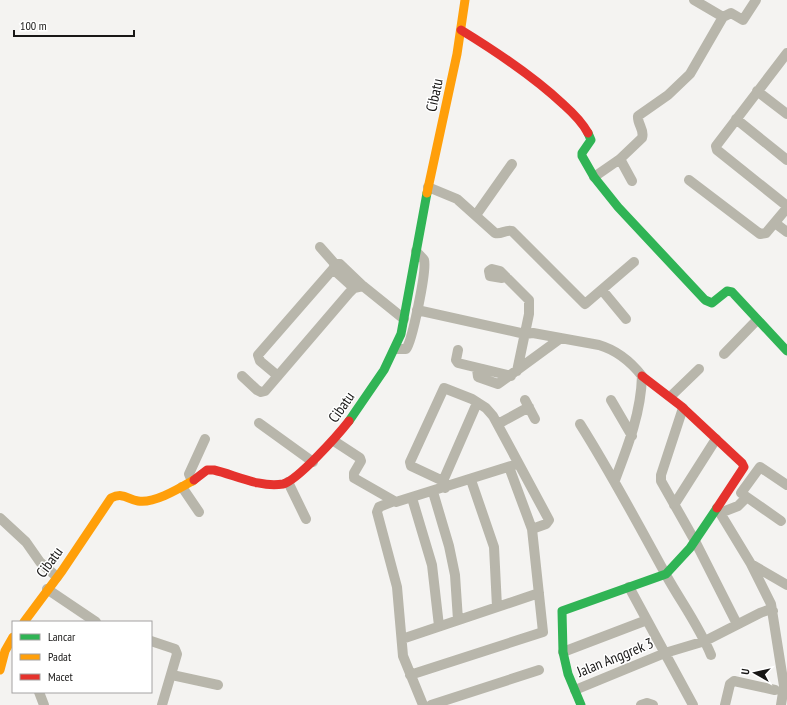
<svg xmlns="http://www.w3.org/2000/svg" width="787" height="705" viewBox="0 0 787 705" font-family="'PT Sans Narrow',sans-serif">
<rect width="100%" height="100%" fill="#f4f3f1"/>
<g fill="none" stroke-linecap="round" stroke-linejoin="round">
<path stroke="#b8b6ab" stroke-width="10" d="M694 0 723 17 731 13 743 20 756 0
M787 53 716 146 717 150 787 206
M757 91 787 114
M736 119 787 160
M620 159 632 181
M594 177 620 159 642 138C645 130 637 124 638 116L668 95 690 74 723 17
M689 180 760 234 766 233 787 208
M428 187 457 199 495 233C501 235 506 229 512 231L585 304 634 262
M476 215 512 164
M775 223 787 232
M320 247 335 264H340L363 286 404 319
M333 269 354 288
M506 277 502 278 490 276 489 271 492 269 500 271 529 300V314L517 371
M602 290 626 319
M417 310 525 334 533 333 599 345C616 350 631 362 642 376 641 413 628 446 615 480
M395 349H406C412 342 427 270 424 260 422 257 418 254 416 251
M458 350 456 360 458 363 511 376
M724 354 757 320
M477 369 478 377 498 384 561 338
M242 376 257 390 261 392 265 391 349 293 354 288 363 286
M278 376 260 361 258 355 333 269 335 264
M671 396 699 369
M525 400 535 419
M611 400 632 436
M683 408 661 475V481L695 541 737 624
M259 423 313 462
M498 424 529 407
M580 424C611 473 638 524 666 575 681 602 699 626 711 655
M334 441 360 458 361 461 354 473V478L396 502 514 465
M471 480 494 547 497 607
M192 481 189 474 205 439
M443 481 477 403
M288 482 306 519
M182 487 199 512
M445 488 443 481 411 466 410 462 444 388 472 399 486 408 493 416 549 520 546 524 532 529
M433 492 449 546 455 575 458 620
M412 498 432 565 439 626
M394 501 379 507 377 512 397 587 403 656 423 705
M674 505 716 439
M717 508 751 564 771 604 784 686 781 705
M720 513 738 506 746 498
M0 518 26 542 40 562 57 577
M781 521 741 493 760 467 787 485
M751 564 787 585
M629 587 693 705
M47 589 96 622
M402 639 539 593
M151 641 175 649 177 654 162 705
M563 652 647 620
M172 675 218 685
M410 675 543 632 532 529 509 467
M575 690 665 653 705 641 760 613 768 610 773 611
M39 692 44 705
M431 705 539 670
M641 705 647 703 653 705
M725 705 730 684 734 681 775 690"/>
<path stroke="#30b455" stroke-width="9" d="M588 133 591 140 582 153V156L594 177 618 207 705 300 712 303 727 291 732 292 787 351
M349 421 384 370 401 334 427 193
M581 705 568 674 563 652 562 611 666 574 690 548 717 508"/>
<path stroke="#ff9f0a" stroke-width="9" d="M427 193 457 54 465 0
M24 622 62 571 111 498C123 492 127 499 138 501 154 504 180 488 194 480
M0 670 5 651 13 637"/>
<path stroke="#e5322d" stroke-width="9" d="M461 30C497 52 533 76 564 105 573 113 582 122 588 133
M642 376 681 406 742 463 744 467 717 508
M194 480 207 470H214C235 475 260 488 283 484 297 481 338 435 349 421"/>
</g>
<g text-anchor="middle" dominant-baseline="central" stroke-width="3" stroke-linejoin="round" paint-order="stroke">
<g font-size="15" fill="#181716" stroke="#fff">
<text transform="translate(434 95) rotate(-78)">Cibatu</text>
<text transform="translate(341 407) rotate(-55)">Cibatu</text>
<text transform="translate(49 562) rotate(-54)">Cibatu</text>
<text transform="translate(615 657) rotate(-22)">Jalan Anggrek 3</text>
</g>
</g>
<rect x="12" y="621" width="140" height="72" fill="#ffffff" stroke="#a3a2a2"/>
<rect x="20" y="634" width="20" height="6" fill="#30b455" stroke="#a3a2a2"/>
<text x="48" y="641" font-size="12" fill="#181716">Lancar</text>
<rect x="20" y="654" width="20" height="6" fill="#ff9f0a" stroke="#a3a2a2"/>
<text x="48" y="661" font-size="12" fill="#181716">Padat</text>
<rect x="20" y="674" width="20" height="6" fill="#e5322d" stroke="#a3a2a2"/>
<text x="48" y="681" font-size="12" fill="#181716">Macet</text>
<g transform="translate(755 673) rotate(278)" stroke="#ffffff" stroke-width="3" paint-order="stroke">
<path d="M0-3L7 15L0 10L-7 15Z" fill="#181716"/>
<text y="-6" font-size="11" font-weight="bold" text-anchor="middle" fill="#181716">U</text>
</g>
<path d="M14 30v6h120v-6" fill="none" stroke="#181716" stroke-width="2"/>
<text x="20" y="30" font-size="12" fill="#181716" stroke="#ffffff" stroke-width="3" paint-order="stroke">100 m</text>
</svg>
